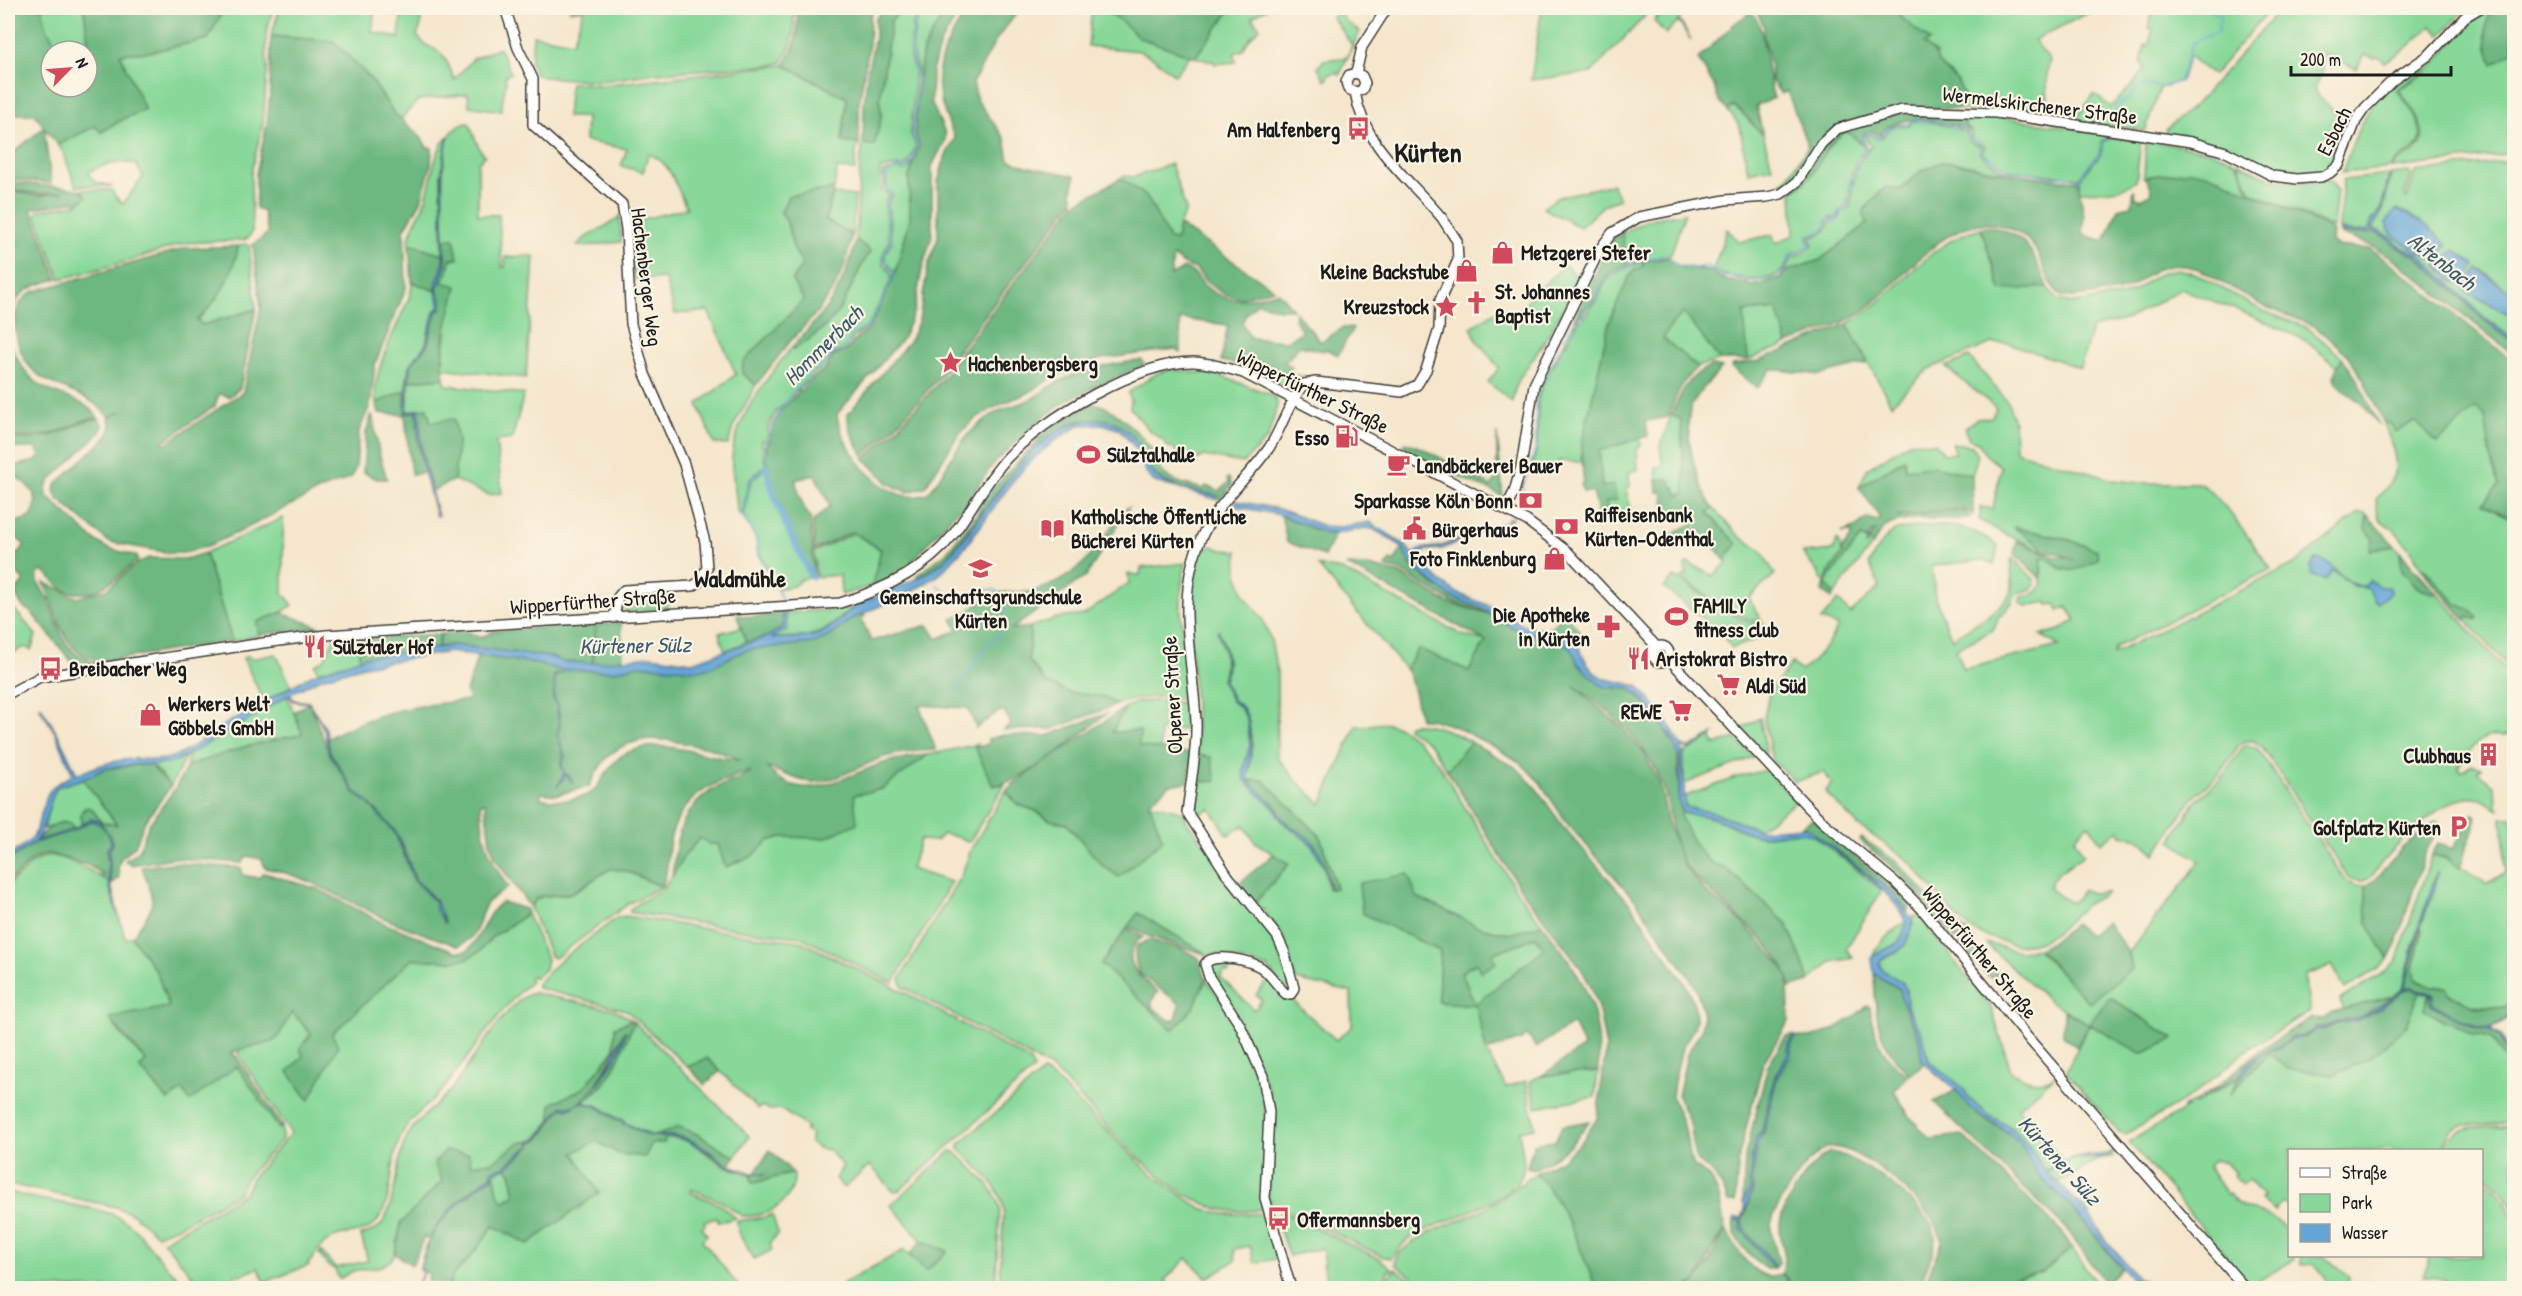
<svg xmlns="http://www.w3.org/2000/svg" width="2522" height="1296" viewBox="0 0 2522 1296" font-family="'Patrick Hand',sans-serif">
<rect width="100%" height="100%" fill="#fcf5e5"/>
<filter id="ink" filterUnits="userSpaceOnUse"><feTurbulence type="fractalNoise" baseFrequency=".0167" numOctaves="2"/><feDisplacementMap in="SourceGraphic" scale="12" xChannelSelector="R" yChannelSelector="G"/><feConvolveMatrix kernelMatrix="1 2 1 2 8 2 1 2 1" color-interpolation-filters="sRGB"/></filter>
<filter id="wash" filterUnits="userSpaceOnUse"><feTurbulence type="fractalNoise" baseFrequency=".008" numOctaves="4" result="noise"/><feDisplacementMap in="SourceGraphic" scale="24" xChannelSelector="R" yChannelSelector="G"/><feGaussianBlur stdDeviation="1.35" result="paint"/><feColorMatrix in="noise" values="0 0 0 0 0 0 0 0 0 0 0 0 0 0 0 0 0 1.4 0 .05"/><feComposite in="paint" operator="in"/></filter>
<g filter="url(#wash)">
<rect width="100%" height="100%" fill="#f5e6cc"/>
<path fill="#87d899" stroke="#527a5a" stroke-width="1.5" fill-rule="evenodd" d="M42 8H84L90 59 87 61V51H60L47 29Z
M211 8H273L266 35 267 72 263 123 251 173 252 232 249 237 244 240 185 243 121 263 60 279 36 215 38 211 77 204 87 196 81 190H112L115 196 123 204 143 177 136 164C122 161 99 164 88 173L95 182 112 186H76L63 152 58 145 95 125 102 132 125 118 145 110 120 54 149 52 208 39 222 12Z
M280 8H375L372 32 399 38 402 12 420 11 421 25 417 36C427 47 425 44 436 50 446 55 451 70 454 80L473 59 499 48 511 73 505 76 506 81 501 111 469 106 468 94 418 100 401 119 394 113 370 78 333 41 271 36Z
M569 8H793C796 27 793 47 782 62L772 65 657 73 600 81 543 77 535 74 531 63 533 35 573 42 584 9 570 11Z
M903 8H922L911 26 914 32 911 35 910 58 915 71 911 134 916 146 910 161 904 167 899 166 880 169 882 189 889 195 885 202 889 242 883 255V262L892 275 891 280 868 326 854 337 845 348 833 355 824 366 812 375 776 412 769 425 767 441 762 440 765 465 749 480 741 515 737 512C737 496 733 482 732 466 730 423 767 378 792 347L794 349C809 339 826 328 837 313 851 294 856 270 870 252L856 240 860 162 863 143 874 145 881 118 880 98 891 21Z
M925 8H947L923 50 919 78C916 63 908 47 916 32L914 26Z
M1092 8 1115 16 1141 38 1190 55 1175 75 1152 57 1140 51 1088 46Z
M1232 8H1268L1252 17 1260 28 1250 38 1242 51 1234 53 1236 62 1215 64 1214 62 1195 57Z
M1542 8H1649L1644 17 1591 73 1531 80Z
M1656 8H1690L1679 19 1691 40 1678 21 1666 34 1654 21 1660 13Z
M1895 8H2098L2034 40 2050 61C2043 78 2050 99 2048 117L1958 109V103L1962 100 1958 82 1938 63 1936 54 1923 44 1930 41 1902 18Z
M2147 8H2271L2213 75 2189 56 2181 81 2160 88 2145 131 2079 123 2077 117 2094 94 2111 107 2134 83 2144 69 2141 63 2145 45 2148 46 2153 29 2148 28 2152 9Z
M2281 8H2467L2441 35 2431 26 2408 47 2385 62 2379 57 2374 58 2364 54 2357 69 2325 54 2322 73 2315 89 2319 97 2350 125 2339 158 2331 168 2320 173 2309 175 2284 174 2218 143 2166 135 2165 130 2197 103Z
M2490 11 2485 37 2513 52 2514 26V154L2392 168C2397 159 2406 158 2414 152 2436 135 2409 106 2399 89L2426 73 2473 19Z
M1340 12 1345 21 1360 32C1353 46 1344 61 1340 75L1337 72 1328 75V79L1325 80 1318 67 1324 60 1348 57 1352 45 1332 17Z
M2432 60 2424 72 2397 89C2407 105 2435 136 2412 151 2403 157 2396 158 2390 168L2342 173C2354 139 2364 104 2396 82 2408 74 2421 68 2432 60Z
M784 65 847 98 842 141 859 144 856 151 855 170 837 169 834 189 788 197 781 213 787 222 793 247 802 264 804 300 765 340 742 373 756 385 733 427 728 445 714 444 698 404 736 374 708 311 675 314 665 278 636 280 633 275 631 233 637 210H639L644 219 687 208C676 188 671 160 648 154L643 172 621 166 627 149 585 141 586 117H567L570 83 601 85Z
M1733 106C1747 113 1751 126 1763 134L1772 167 1748 172 1740 127 1728 109Z
M1938 113 1996 116 2141 139C2132 138 2109 131 2102 141 2100 145 2101 151 2098 155 2091 162 2085 170 2079 178L2007 170 1982 152 1985 146 1971 139V131L1967 129 1963 119 1938 118Z
M1913 121 1937 123 1968 132 1969 141 1982 147 1979 153 2006 173C1960 163 1936 151 1900 190L1885 187 1864 210 1863 213 1868 223 1820 260 1785 272 1793 256 1797 257 1813 246 1811 238 1825 232 1832 220 1839 219 1842 212 1850 207C1855 184 1852 163 1871 147L1866 139 1867 135 1872 134 1878 139 1883 137C1888 127 1899 123 1909 125Z
M469 123 479 148 485 156 478 162V215H499L502 267H505V257L534 256 526 378 442 368 446 334 442 282 448 272 450 259H457L454 238 444 239C443 219 439 150 450 135 454 128 462 123 469 123Z
M1847 131 1867 148C1849 162 1852 185 1848 205L1841 210 1838 217 1830 218 1824 230 1808 237 1811 245 1797 254 1794 253 1790 256C1783 289 1734 282 1713 270L1727 229 1739 242 1773 235 1775 243 1794 235 1792 191C1818 177 1821 145 1847 131Z
M447 137 441 176 443 254 409 244C409 228 419 218 424 204 432 185 433 151 447 137Z
M2117 138 2141 141 2136 181C2123 192 2096 192 2079 191 2078 175 2090 167 2100 156 2103 152 2102 146 2104 142 2107 138 2113 139 2117 138Z
M2146 141C2166 144 2224 149 2237 164 2243 171 2246 186 2250 194L2223 179 2190 171 2144 177Z
M2514 161V295L2482 270 2465 291 2512 312 2514 308V340L2484 317 2419 254 2401 247 2391 237 2375 229 2371 230 2383 210 2391 174 2409 172 2411 176 2405 195 2407 199 2415 172ZM2397 209 2421 221 2448 245 2433 260C2417 248 2393 243 2386 223Z
M2238 162C2275 184 2289 184 2330 181L2337 190 2333 228 2251 192Z
M913 163 909 177 910 219 895 274 886 261 885 255 892 242 888 203 893 195 885 187 884 172 899 169 905 171Z
M1171 164 1186 210 1179 225 1176 241 1169 239 1147 197 1121 178 1125 176 1134 177Z
M2389 175 2381 209 2371 222 2369 230 2354 232 2339 229 2343 180Z
M1612 184 1619 199 1604 205 1580 227 1543 208 1558 197Z
M833 194 855 196 852 235 825 220Z
M1685 213 1670 256 1646 259 1627 265 1622 233 1650 219Z
M620 216 621 242C605 243 592 247 577 246L586 237 618 219Z
M1981 228 2001 290 2047 287 2058 300 2074 303 2121 296 2134 291 2157 275 2177 269 2197 274 2261 310 2308 328 2342 357 2338 367 2303 339 2240 311 2181 289 2128 319 2092 328 2080 368 2008 343H1992L1929 369 1891 404 1847 324C1897 298 1925 242 1981 228Z
M246 244 249 246 256 309 203 325 197 320C217 303 235 271 238 246Z
M1645 261 1643 267 1635 270 1609 323 1582 443 1581 462 1558 461V467L1532 466 1537 448 1538 397 1543 383 1578 321 1586 316C1588 308 1591 307 1596 301 1600 296 1601 290 1604 284 1612 271 1632 267 1645 261Z
M1565 265 1576 276 1581 277 1544 342 1517 382 1512 402 1488 382 1499 368 1477 340 1471 327 1502 308 1518 316 1529 298Z
M412 282 436 291 440 301 439 308 428 332 426 344 409 366 405 391 376 403C371 379 390 340 400 318 405 306 412 295 412 282Z
M1777 309 1788 344 1748 360 1743 312Z
M1684 313 1720 360 1697 367 1663 338 1672 324Z
M1969 357 2008 402 2014 422 2015 451 2114 480 2139 483H2198C2220 492 2254 547 2271 569L2116 647 2113 654 2294 564 2359 513H2365L2514 679V733C2502 739 2500 734 2490 736 2476 739 2466 757 2458 768L2461 772 2472 765 2482 768 2477 771 2495 786 2496 805 2499 809C2490 806 2484 798 2474 797 2447 793 2401 841 2384 860 2378 866 2374 877 2366 880 2359 883 2354 880 2348 877L2262 747 2253 741H2246L2240 744 2218 775 2191 800 2155 854 2139 839 2122 835 2119 830 2101 843 2089 825H2087L2074 839 2084 855C2071 866 2055 870 2049 887L2052 891 2071 903 2084 890 2091 893 2108 892 2085 905 2057 932 2038 943 2016 945 1988 937 1972 930 1957 917 1909 861 1859 826 1828 795 1826 791 1832 783 1823 772 1795 782 1772 760 1764 719 1769 693 1792 663 1801 671C1816 660 1830 643 1838 626L1821 620 1838 600 1850 614 1880 587 1869 564C1875 554 1881 541 1891 533 1898 528 1909 528 1918 527 1951 524 1971 525 1998 546L1994 564 1983 560 1932 566 1935 598 1952 639C1968 627 2010 607 2012 587 2013 576 2009 568 2012 558L2034 579 2035 585 2031 589 2014 595 2013 601 2002 615 2000 614 1993 630 1956 649 1964 669 2059 646 2041 635 2060 630 2076 620 2067 607 2058 611 2055 604 2048 605 2047 602 2026 606 2020 602V598L2037 592 2041 586 2042 557H2046L2063 571 2097 550 2070 540 2015 527 2042 547V550L2009 536 1979 520 1981 507 1993 509 2001 467 1986 455 1978 442 1969 439 1964 428 1977 419 1992 417 1996 408 1946 367Z
M1240 366 1304 376 1292 387 1287 388Z
M1169 369 1218 375 1272 395 1277 401V406L1268 438 1243 463 1204 456 1197 460 1179 455 1173 448 1166 446 1164 441 1150 431 1130 408 1131 400 1128 393 1156 374Z
M444 378 446 385 524 394 512 439 496 441 502 493 489 495 454 480 458 441 431 422 427 408 407 412 409 381Z
M2476 408 2485 416 2492 465 2499 486 2483 503 2514 520V673L2426 575C2425 570 2399 534 2393 529 2389 525 2382 524 2379 517 2376 511 2378 505 2376 499 2405 472 2396 457 2384 423H2390L2395 431 2415 421Z
M1671 415 1681 419 1685 493 1679 495 1668 479 1657 480 1656 467 1664 466 1660 448Z
M1640 438 1641 445 1637 450 1638 470 1629 472 1630 487 1626 488 1631 512 1609 519 1606 502 1616 500 1614 486 1602 488 1599 450Z
M1909 442 1935 443 1944 454 1956 453 1952 443 1972 446 1978 455 1972 475 1933 466 1904 469V459L1859 487 1867 469Z
M765 468C772 507 793 544 810 578L801 579 794 586 778 589 758 551 756 539 743 515 751 481Z
M1713 508 1740 537 1761 550 1775 574 1749 598 1762 622C1734 618 1705 595 1682 578L1687 574 1685 566 1688 563 1713 576 1727 563 1725 560 1736 544 1708 513Z
M283 518V593L293 605 282 612 257 622 259 636 232 641 205 553Z
M854 533 881 550 872 586 841 595 840 575 816 577 814 552Z
M1861 537 1867 540 1866 546 1868 541 1873 544 1834 595 1803 553 1834 550 1837 540 1843 552 1826 580Z
M1212 546 1222 550 1238 551 1237 571 1244 595 1263 620 1271 640 1277 672V757L1295 779 1321 804 1356 726C1367 728 1379 721 1389 724 1406 727 1427 749 1437 762L1516 890 1542 924 1510 934 1478 927 1417 897 1362 913 1440 951 1438 1001 1475 1004 1461 972 1477 963 1481 971 1491 954 1536 937 1544 948 1486 1051 1506 1087 1526 1081 1535 1128 1519 1131C1521 1146 1527 1164 1521 1177 1509 1202 1434 1223 1410 1238 1402 1243 1398 1252 1391 1258L1384 1257 1275 1205 1268 1197 1269 1090 1211 974 1209 963 1214 960 1235 962 1228 973 1225 971 1220 977 1254 1010 1262 1000 1256 995 1269 979 1336 1040 1352 1027 1351 992 1296 980 1283 938 1263 909 1260 910 1254 904 1289 864 1255 842 1244 825 1228 835 1210 808 1193 818 1191 809 1195 782 1215 781 1198 755 1190 625 1191 591 1195 568 1201 551ZM1217 631C1227 651 1230 659 1224 681L1233 700 1242 707 1248 718 1252 745 1247 780H1263L1320 836 1336 888 1328 889 1324 867 1312 845 1245 780 1243 771 1250 745 1247 718 1240 708 1232 701 1222 681C1227 662 1225 649 1217 631Z
M1186 563C1174 605 1186 652 1190 695L1187 699C1159 696 1143 695 1116 705L1105 697 1068 692 1046 683 1029 661 1030 627 1057 618 1084 615 1129 583 1128 574 1140 575 1141 568Z
M1318 566 1342 570 1462 635 1486 641 1469 671 1418 649 1406 670Z
M1674 577C1703 591 1730 622 1763 624L1767 632 1763 637 1732 648 1719 631 1664 588Z
M669 591 668 608 627 612 621 605C625 586 653 592 669 591Z
M8 602 36 635 31 650 24 647 11 654 8 651Z
M853 608C818 637 816 637 770 638L786 630V613Z
M742 627 746 642 725 651 719 633Z
M334 639H357L360 659 318 672 315 665 324 660Z
M276 654 291 686 264 702 243 658 248 656 251 659Z
M287 696 303 734 244 747 187 766 188 755Z
M1155 701C1185 704 1190 696 1194 729L1160 730V750L1138 746 1140 731 1112 732 1126 707 1138 702Z
M1760 718 1766 751V754L1741 729Z
M1416 724C1436 724 1453 732 1471 742L1447 770 1429 743 1407 728 1408 725Z
M1711 737 1715 745 1735 738 1754 757 1684 784V753Z
M974 745 993 786 1005 784 969 842 961 838 943 834 936 841 920 840 911 869 951 882 893 983 801 937 760 933 630 912V909L665 887 684 856 700 838 718 843 726 867 752 856 768 841 781 837 825 838 854 795 882 789 928 755Z
M2248 745 2258 749 2345 880 2355 886H2366L2367 923 2388 959 2379 968 2345 989 2332 965 2304 976 2310 1011 2251 1047 2190 1097 2126 1134 2119 1132 2066 1072 2089 1024 2048 1000 1985 943 2018 951 2037 949 2089 1002 2132 969 2129 953C2151 921 2178 893 2200 861L2171 841 2194 803 2221 778 2243 747Z
M186 756 171 786 152 765 172 763Z
M1766 770 1796 802 1758 829 1715 813 1685 807 1683 797 1738 777Z
M82 778 117 825 101 822 92 809 82 810 81 825 74 829 73 826 62 822 44 829 51 797 58 786Z
M1006 791 1017 804 1036 811 1050 820 1067 824 1103 866 1149 803 1184 812 1186 820 1271 933 1278 946 1290 987 1284 989 1268 968 1219 954 1208 955 1138 914 1101 964 1173 1030 1194 1007 1206 979C1226 1008 1250 1040 1259 1075 1271 1117 1265 1165 1264 1208 1249 1213 1228 1212 1213 1207 1160 1190 1098 1117 1060 1076L1047 1066 903 987 900 979 962 874 971 849Z
M1682 813C1694 815 1704 815 1715 819 1731 824 1747 835 1765 836 1786 836 1794 827 1816 837L1879 888 1882 890 1846 949 1853 958 1831 962 1809 982 1803 963 1787 924 1704 856 1692 842 1680 816Z
M2502 818H2514V1000L2505 1008C2482 1007 2457 1005 2442 986L2431 987 2413 977V968L2422 932 2421 926 2435 887 2437 873 2416 934 2403 989 2392 996 2343 1010 2340 1000 2383 973 2397 960 2432 855 2451 860 2487 884 2506 872Z
M48 855C64 856 97 873 109 883L125 938 132 937 157 973 169 1007 109 1018 120 1033 146 1062 140 1068 168 1100 182 1090 237 1066 279 1128 282 1126V1139L247 1177 239 1193 177 1227 157 1235 133 1214 116 1207 8 1184V886L33 862Z
M610 869C629 868 644 881 662 886L628 904 555 958 551 957 530 907C540 889 557 900 573 892 586 886 597 876 610 869Z
M527 914 547 959 545 969 535 978 532 975 529 978 531 981C497 1012 473 1052 444 1088 431 1103 413 1115 403 1132 388 1158 396 1194 378 1220 361 1243 332 1221 311 1261L308 1262 309 1265 265 1282 258 1268 241 1275 236 1274 231 1288H213L197 1281 163 1241 245 1193 252 1178 291 1133 238 1054 240 1049 262 1045 292 1011 311 1034H332L412 959 452 961 479 952 492 937Z
M1920 915 1927 927 1991 1007 2011 1071C2025 1080 2039 1086 2055 1076L2018 1108 2064 1161 2044 1170 2029 1146 2015 1130 1990 1116 1968 1098 1964 1089 1929 1061 1921 1032 1907 1006 1906 990 1903 983 1882 970 1879 962C1884 956 1889 957 1896 953 1905 947 1911 934 1913 923L1910 918Z
M625 916 759 937 800 941 900 990 1029 1060 1034 1069 900 1190 893 1191 870 1165 844 1188 835 1179 843 1166 829 1150 818 1148V1147L810 1143 812 1135 805 1131 807 1127 780 1109 770 1110 762 1106 758 1109 707 1058 688 1067 626 1010 537 988V984L559 961 617 918Z
M1906 921C1906 950 1885 944 1872 958 1877 942 1894 931 1906 921Z
M2420 991 2429 995 2424 1009 2443 1021 2452 1022 2472 1034 2491 1038 2514 1071V1123L2462 1125 2451 1130 2440 1150H2290L2289 1207 2283 1202 2275 1208V1211L2260 1199 2263 1196 2249 1180 2243 1184 2233 1175 2235 1173 2226 1163 2214 1160 2208 1166 2226 1195 2229 1194C2249 1224 2289 1200 2290 1256H2293L2294 1260 2251 1285 2129 1142 2187 1108H2182L2196 1101 2195 1104 2199 1102 2238 1077 2232 1092 2246 1076 2270 1054 2289 1069 2334 1075 2369 1058 2407 1025Z
M534 993 615 1010 632 1020 615 1027 614 1050 584 1088 551 1104V1119L538 1139 519 1143 492 1162 471 1165 443 1181 401 1223 395 1254 391 1260 382 1266 353 1271 339 1279 335 1269 328 1266 319 1254 321 1251 335 1268 368 1261 361 1235C368 1233 376 1231 381 1225 397 1204 395 1160 407 1137 418 1117 440 1104 454 1086 470 1065 510 996 534 993Z
M634 1022 749 1136 735 1157 689 1131 679 1127 658 1135H650L624 1123 598 1106 582 1102 603 1086 616 1064Z
M1598 1071 1595 1097 1536 1107 1530 1081 1541 1076Z
M1043 1072 1053 1078 1149 1172 1200 1208 1225 1214H1262L1267 1217 1281 1258 1254 1263 1250 1246 1234 1249 1236 1260 1207 1278 1187 1258 1165 1280 1172 1288H999L1004 1209C999 1183 977 1167 959 1149V1144Z
M2514 1127V1211L2501 1189 2482 1170V1150H2447L2445 1147C2454 1121 2492 1127 2514 1127Z
M666 1137C693 1139 701 1151 722 1164 730 1169 742 1171 750 1174L753 1183 793 1173C798 1191 779 1210 762 1214 755 1216 749 1216 742 1216L722 1202 691 1189 690 1192 720 1205 736 1218 718 1222 717 1218 704 1221 705 1225 702 1227 707 1235 702 1240 740 1288H449L452 1276 470 1258 493 1226 599 1193 573 1153 596 1141 619 1154 652 1142 664 1143Z
M951 1151 955 1152C972 1169 995 1185 1000 1209L995 1288H835L904 1250 926 1271 947 1252 922 1241 891 1205Z
M2111 1155 2113 1157 2098 1159 2069 1178 2056 1183 2045 1171 2076 1158Z
M506 1168 511 1172 515 1195 503 1202 498 1194 494 1172Z
M1536 1173C1566 1206 1580 1248 1596 1288H1426L1395 1264 1396 1257C1418 1232 1452 1225 1482 1210 1502 1199 1518 1186 1536 1173Z
M2482 1174 2499 1193 2514 1218V1288H2458L2435 1277 2423 1276 2431 1256H2482Z
M8 1191 23 1196 95 1209 117 1216 133 1227 170 1270 190 1288H8Z
M1282 1212 1378 1258 1393 1269 1386 1272 1387 1276 1392 1274 1395 1269 1422 1288H1330L1322 1264 1325 1263 1322 1248 1289 1256 1280 1231 1278 1215Z
M772 1214 778 1233 770 1243 772 1250 754 1259 738 1232 737 1221 767 1217Z
M2072 1248 2099 1288H1988L2014 1278 2043 1272Z
M2300 1256H2324L2349 1277 2348 1288H2330L2324 1276 2314 1264 2301 1265Z"/>
<path fill="#6db881" stroke="#446a4e" stroke-width="1.5" fill-rule="evenodd" d="M8 8H42L47 29 60 51H51V87H87V61L90 59 84 8H211L222 12 208 39 149 52 120 54 145 110 125 118 101 132 95 126 58 145 44 128 51 183 8 179V157L44 127 35 114H8Z
M796 8H878L873 10 870 17 869 44 859 103V144L842 142 847 98 784 65C796 49 800 28 796 8Z
M890 8H903L891 21 880 98 881 118 874 146 863 143 864 103 868 69 875 38V19L882 11Z
M947 8H962L940 44 932 71 931 102 945 133V141L932 166V237L923 265 914 311 903 338 837 414C840 448 887 510 926 494 934 491 955 449 965 438 975 427 987 417 1001 410 1011 405 1022 404 1031 399 1041 394 1049 386 1058 382 1085 368 1113 364 1142 360L1144 365 1071 398 1039 420 993 464 964 506 951 517 910 564 887 580 872 586 881 549 852 532 814 550 813 521 830 506 815 475 795 480 802 503 810 518 814 577 795 541 772 485 766 457 767 445 770 441 772 426 780 411 814 377 826 368 834 356 847 350 856 339 870 327 895 274 910 219 909 177 919 146 915 133 917 89 923 50Z
M969 8H1021L998 37 973 82 977 100 1005 139 1009 160 1026 166 1075 176 1072 192 1074 202 1071 203 953 357 948 367 892 430 863 455C856 442 846 428 848 414L911 339 919 320 928 266 938 238V182L945 157 955 138C928 79 934 60 969 8Z
M1092 8H1232L1195 57 1140 38 1115 16Z
M1767 8H1895L1902 18 1930 41 1924 44 1936 55 1938 63 1958 82 1965 97 1958 103V109L1916 107 1844 123 1801 173 1780 191 1755 194 1772 190 1786 179 1808 147 1787 91 1781 94 1771 80V66L1763 35 1764 27 1758 13Z
M2504 8H2514L2513 52 2493 64C2486 45 2483 31 2490 11Z
M1751 12C1766 23 1766 78 1774 98L1756 106 1763 134C1751 126 1747 112 1733 106L1728 109 1729 113 1717 97 1714 85 1698 59 1734 24Z
M271 36 333 41 370 78 394 113 420 136 427 147 432 148 431 165 421 201 404 230 406 288 375 364 370 405 359 431 356 467 351 478 320 490 241 531 210 545 184 553H169L109 542 58 499 54 491 57 483 106 438 111 427 109 419 121 411 109 417C74 376 24 398 15 327 13 312 19 301 32 292L186 248 238 246C235 271 217 303 197 320L203 325 256 309 240 388 229 397 221 394 218 396 215 406 162 442 165 444 243 392 261 307 253 245 268 233 263 211 256 208V174L267 124 270 95Z
M1896 113H1938V118H1963L1967 129C1940 121 1915 113 1888 127 1884 129 1883 133 1879 136L1872 131 1865 132 1863 139 1867 148 1846 131C1818 147 1822 176 1792 191L1832 135Z
M1941 162C1964 163 1985 170 2007 173 2031 175 2054 180 2078 181L2084 216 2083 235 2105 241 2118 209 2132 206 2134 189 2135 195 2140 199 2150 194C2153 188 2149 180 2144 177L2190 171 2211 175 2329 228 2333 232 2332 242 2337 246 2370 249 2387 260 2514 362V520L2483 503 2499 486 2492 465 2485 416 2476 408 2437 443 2415 421 2395 432 2390 423H2384L2363 379 2346 353 2314 326 2264 306 2199 269 2177 264 2155 270 2132 286 2120 291 2074 297 2061 296C2042 279 2044 249 2022 235 1956 193 1909 279 1863 311 1843 325 1811 334 1788 344L1777 309 1744 312 1748 360H1720L1684 313 1672 324 1663 338 1697 367C1681 382 1675 397 1668 417L1646 421 1648 436 1599 451 1602 487 1614 485 1616 500 1606 502 1609 519 1600 522 1593 492H1583L1581 485 1583 482 1582 443 1609 323 1628 278 1635 270 1643 267 1645 261 1669 258C1685 275 1691 265 1708 270 1715 272 1722 280 1729 281 1740 282 1741 280 1751 286L1780 279 1785 272 1820 260 1868 223 1863 216 1864 210 1886 187 1900 190 1921 171Z
M1121 178 1147 197 1169 239 1176 240 1179 225 1274 289 1240 298 1224 294 1207 283 1196 269 1185 265 1173 256 1171 276 1184 268C1196 272 1197 278 1205 286 1229 307 1250 299 1278 292L1293 309H1278L1258 302 1247 313 1242 323 1251 338 1287 341 1302 331 1294 318 1295 312 1321 342 1343 328H1353L1338 355 1326 349 1324 351 1299 346 1289 358 1283 361 1292 367 1288 374 1221 361 1228 325 1180 319 1181 353 1175 349 1100 359 1053 377 1028 393 999 405 976 418 959 434 925 487 908 492 889 484 864 458 894 432 951 369 956 359 1073 205Z
M8 182 71 188 81 190 87 196 77 204 76 201 31 209 57 279C28 288 16 289 9 322L8 190 39 196 64 192 39 194 8 189Z
M834 189 825 220 852 235 845 264 835 287 817 312 788 344 756 385 742 373 743 362 804 300 792 281 802 264 793 247 787 222 781 213 788 196Z
M1991 227C2030 236 2033 253 2047 287L2001 290 1981 228Z
M2340 232 2354 234 2374 232 2389 239 2400 249 2417 256 2483 319 2512 341 2514 355 2390 256 2372 246 2340 234Z
M1622 233 1627 265C1604 270 1606 284 1595 299 1590 305 1586 307 1583 314L1575 318 1610 242Z
M454 238 458 259H450L448 272 442 282 457 286C450 315 438 348 444 378L409 381 410 366 427 345 436 312 441 309 442 301 437 290 446 265 444 239Z
M856 240 871 251C856 270 851 294 837 313 827 327 809 340 794 349L792 347C827 310 844 290 856 240Z
M409 244 443 254C445 268 438 277 436 291L412 282Z
M1847 324 1868 363 1820 375 1771 369 1757 388 1731 367 1733 365 1759 361Z
M12 347C19 363 26 375 40 385 57 397 87 399 98 418 81 419 77 423 63 430 45 437 26 437 8 437V352Z
M2342 357 2358 381 2379 425 2364 406 2337 384 2334 377Z
M1711 366 1722 368C1712 379 1698 391 1692 405 1681 430 1698 486 1713 508L1708 513 1737 544 1725 560 1700 530 1679 551 1676 546 1673 548 1668 537 1697 521 1690 510 1667 518 1663 492H1658L1657 480 1668 479 1679 495 1685 493 1681 419 1671 415C1681 393 1687 376 1711 366Z
M405 391 406 414 417 411 418 443 425 473 411 474 405 415 379 413 376 403Z
M1091 404C1110 401 1145 439 1155 454L1147 459 1133 436 1117 423 1080 420 1070 424 1027 458 1003 484 947 558 918 578 917 575 945 554 976 515 986 496 1033 446 1039 437 1054 426Z
M427 408 431 422 454 419 458 441 454 480 432 491 420 442 419 410Z
M372 414 379 453 387 479H377L363 472 366 433Z
M99 419 103 426 100 433 51 479 46 487 47 496 92 538 107 548 136 556 138 559C118 577 92 604 63 589 54 585 51 574 42 571L37 575C37 584 42 588 46 596 59 622 61 658 97 662L80 665 72 662 31 612 23 607 14 593 24 581 8 564 25 545 8 531V515L17 522 31 517C45 491 24 485 10 471L13 466 36 461 40 456 36 448H8V439C26 439 46 439 64 431 78 425 82 420 99 419Z
M1497 433 1503 497 1491 490 1474 484 1403 448 1406 442 1426 450 1491 486 1497 478Z
M1905 459V469L1933 466 1972 475 1973 515 1963 509 1927 512 1896 517 1963 511 1970 517 1967 519C1947 519 1905 516 1887 526 1881 530 1877 538 1873 544L1868 541 1876 530 1869 535 1867 540 1861 537 1825 583 1834 595 1832 598 1822 592 1829 572 1843 553 1841 550 1852 536 1851 532 1841 533 1855 528 1868 518 1876 521 1880 518 1859 487Z
M1156 462C1165 482 1184 484 1204 489L1206 486 1219 491 1229 482 1227 479 1229 478 1232 485 1219 500 1215 499 1218 496C1197 490 1159 488 1149 466Z
M1129 507 1087 575 1012 629 1030 627 1029 661 1046 683 1068 692 1105 697 1116 705 1052 729 1004 730 1011 724 1004 711 998 712 976 728 968 708 919 705 936 750C918 751 899 752 881 758 860 766 835 782 811 782 795 781 782 771 767 768 804 809 847 773 887 762 901 758 914 756 928 755L882 789 854 795 857 823 825 838 781 837 768 841 752 856 725 867 718 844H709L700 838 684 856 672 877C676 839 679 811 714 789 726 782 742 779 751 771 713 783 684 793 671 836 666 853 670 870 662 886 644 881 629 868 610 869L571 893 538 897 530 907 496 860 490 843 485 803H481C482 840 487 856 508 887 502 893 494 895 488 902 475 919 484 934 458 946 435 938 407 928 384 918 344 900 309 876 265 868L262 859 247 856 242 863 174 858 131 865 125 861 139 851 149 824 175 789 187 766 244 747 302 734 294 712 309 703 329 753 354 792 370 805 395 833 414 880 435 902 444 924 436 901 415 879 401 840 377 811 354 791 330 752 326 739C377 710 412 706 469 700L466 692 478 655 533 663 559 670 615 671 638 665 698 670 711 667 745 650 828 637 851 619 864 613 865 616 861 618 871 641 928 625 937 639 958 630 952 619C969 614 980 599 997 594 1008 590 1022 594 1034 591 1083 577 1097 547 1124 509ZM647 739 668 740 712 749 741 760C705 759 667 737 631 751 614 757 607 773 597 787 584 802 557 802 540 798L542 793 556 795 589 786C604 756 614 745 647 739Z
M1281 515 1324 533 1335 534 1324 556 1287 542Z
M2367 515 2395 546 2370 550 2373 539 2365 528Z
M2013 527 2063 538 2097 550 2098 559C2073 573 2069 576 2046 557H2042L2040 578 2014 553 2017 541 2055 557 2066 556 2074 560C2064 553 2053 554 2042 550V547Z
M1402 548 1411 565 1435 586 1490 613 1452 602 1401 571 1386 567 1390 560 1394 562Z
M2400 552 2436 593 2434 594 2418 588 2402 570Z
M205 553 232 641 111 660C102 659 91 660 83 655 62 644 53 604 44 582L77 598 107 589 137 563 149 558 185 559Z
M1346 565 1369 566 1400 574 1448 603 1489 614 1513 628 1559 641 1571 647 1578 664 1607 687 1624 688 1633 691 1656 716 1678 751 1679 801 1682 813 1680 816C1690 837 1702 865 1727 869L1787 924 1803 963 1809 982 1790 988C1788 947 1710 899 1685 865 1671 845 1671 809 1663 786 1648 744 1610 710 1573 685L1620 726 1644 753 1660 785 1668 823 1683 865 1706 892 1741 921 1760 942 1782 966 1788 978 1789 1021 1763 1063 1739 1155 1735 1202H1728L1724 1190 1713 1173 1699 1162 1694 1154 1691 1127 1678 1096 1687 1054 1701 1031 1703 1019 1702 1007 1694 984 1636 901 1566 822 1541 784 1521 763 1498 749 1454 726 1430 719H1420C1418 709 1411 676 1406 670L1417 650 1420 649 1469 671 1486 641Z
M2425 569 2456 603 2472 611 2478 618 2475 620 2468 617 2465 620 2426 575Z
M1571 607 1575 611 1569 619 1580 631 1574 638 1547 630 1565 615Z
M282 612V613L320 627 259 635 257 622Z
M782 613 783 627 769 636 746 642 737 615 753 617Z
M621 623 623 660 593 663 596 627 592 663 564 662 551 657 453 645 360 659 357 639 440 634 439 643 441 634 468 632 480 638 494 631Z
M1126 707 1112 732 1140 731 1139 746 1193 754 1188 782 1169 785 1149 803 1163 840 1119 877 1103 866 1067 824 1050 820 1036 811 1017 804 1006 791 1014 783Z
M1108 713C1076 737 1032 779 993 786L974 745 977 744 979 747 988 744V739L1004 735 1047 736Z
M1471 742 1517 768 1536 788 1562 825 1631 905 1688 988 1695 1008 1696 1019 1694 1028 1682 1048 1674 1081 1672 1097 1685 1129 1689 1156 1694 1166 1709 1177 1718 1192 1725 1230 1712 1250 1697 1280 1685 1288H1596C1580 1248 1566 1206 1536 1173L1563 1159 1582 1141 1597 1119 1606 1048 1599 1011 1591 987 1579 965 1520 888 1447 770Z
M1198 755 1211 757 1216 781 1195 782Z
M149 764 171 786 145 821 135 846 121 858 118 867 119 877 111 885 109 850 113 845 111 838V844L107 849 109 883 100 876 104 874 87 865 48 853 32 860 8 883V860C15 856 22 852 29 847 43 837 49 820 69 823L74 830 81 826V814L86 807 92 809 101 822 117 825 82 778 104 769Z
M1247 780H1263L1320 836 1336 888 1330 889C1327 873 1324 857 1314 844 1304 831 1280 826 1278 808Z
M2473 814 2476 815 2477 818 2460 867 2446 858 2432 855 2438 843 2452 850Z
M1813 819 1911 905 1906 913 1894 894 1802 826Z
M2436 821 2440 824 2425 854 2396 945 2388 959 2367 923 2366 886 2375 880 2403 847Z
M1862 838 1898 863 1947 917 1968 932 1962 931 1973 943 1990 972 1994 974 2001 972 1993 978 1988 976 1897 871 1860 840Z
M1274 854 1289 864 1254 904 1238 884Z
M174 863 241 868 243 875 258 878 264 873 318 889 383 923 457 952 467 951C482 938 486 911 502 902L526 909 527 914 492 937 479 952 466 959 452 961 412 959 332 1034 338 1046 309 1100 288 1072 303 1056 300 1048 311 1034 292 1012C287 1019 283 1030 277 1038 268 1048 244 1044 231 1054L236 1056 282 1126 279 1129 237 1066 190 1101 182 1090 168 1100 140 1068 146 1061 109 1018 169 1007 157 973 132 937C156 903 157 907 142 867Z
M1408 874 1417 897 1479 927 1510 934 1542 924C1579 972 1604 1007 1598 1071L1541 1076 1584 1047 1573 1024 1536 1047 1527 1035 1521 1040 1486 1051 1476 1005 1438 1002 1440 951 1362 913 1359 883ZM1536 937 1544 949 1475 1004 1461 972 1476 963 1481 972 1496 963 1492 954Z
M1138 913 1208 955 1148 936 1128 926Z
M2107 922 2129 953 2132 969 2089 1003 2039 949 2050 943 2075 924 2089 935Z
M2421 926 2422 932 2413 968 2415 979 2431 987H2447L2449 994 2477 1007 2505 1008 2514 1000V1015C2504 1017 2500 1026 2489 1028 2475 1029 2445 1010 2432 1003L2433 994 2413 987 2404 988Z
M1127 928 1143 937C1116 956 1139 978 1158 992L1152 1000V1007L1171 1021 1176 1019 1180 1004 1140 974C1136 965 1133 956 1137 946L1148 940 1153 941 1182 949 1199 958 1206 979 1194 1007 1173 1030 1101 964Z
M1874 974 1900 989C1902 1007 1914 1022 1919 1039 1922 1048 1919 1056 1924 1063L1910 1075C1876 1042 1876 1020 1874 974Z
M2412 988 2420 991 2407 1025 2369 1058 2334 1075 2288 1069 2270 1054 2246 1076 2230 1096C2238 1079 2249 1060 2267 1052 2278 1047 2285 1047 2292 1038L2306 1036 2317 1030H2326L2339 1022 2356 1021 2381 1008 2404 990Z
M2429 995 2431 996V1004L2474 1027 2489 1030 2499 1037 2506 1054 2514 1064V1071L2491 1038 2472 1034 2452 1022 2443 1021 2424 1009Z
M2392 996C2382 1005 2368 1016 2355 1019 2349 1021 2342 1019 2336 1022 2322 1029 2308 1035 2292 1037L2285 1044 2266 1051 2255 1058 2238 1077 2196 1101 2213 1090 2264 1047 2312 1017 2313 1019 2322 1020 2333 1012Z
M2110 997 2174 1039 2142 1054 2089 1024 2077 1047 2063 1035 2064 1010 2089 1024Z
M1867 1006 1870 1007C1873 1036 1883 1059 1908 1076L1894 1091 1910 1117 1930 1139 1962 1135 2062 1232 2072 1248 2043 1272 2014 1278 1988 1288H1926L1927 1278 1942 1242C1939 1210 1862 1147 1832 1147 1813 1146 1771 1208 1771 1227 1771 1238 1777 1252 1779 1263L1775 1268 1743 1228 1741 1222C1748 1213 1746 1202 1753 1190L1751 1182 1758 1140 1764 1132 1777 1077 1790 1057 1792 1041 1797 1037C1823 1040 1848 1022 1867 1006Z
M632 1020 634 1022C622 1050 611 1088 581 1102 602 1083 617 1057 626 1031 610 1050 597 1109 562 1107L551 1119V1104L584 1088 614 1050 615 1027Z
M1793 1035 1795 1036 1790 1040 1787 1056 1775 1076 1762 1131 1755 1139 1751 1161 1750 1190 1743 1201 1745 1156 1768 1065 1786 1036Z
M707 1058 720 1071 705 1085 688 1067Z
M1956 1090 1979 1116 2012 1135 2021 1144 2056 1192 2070 1205 2121 1268 2109 1280 2108 1288 2067 1229 1934 1102Z
M580 1102 598 1107 617 1120H623L624 1124 626 1123 649 1136 666 1137 664 1143H652L645 1157 619 1154 596 1141 574 1153 599 1193 528 1244 493 1226 470 1258 452 1276 449 1285 428 1281 429 1274 420 1269C423 1258 426 1244 432 1235 442 1217 474 1188 492 1178L494 1172 498 1194 503 1202 515 1196 511 1172 506 1168 531 1146V1143L539 1140 559 1111 562 1108 570 1109Z
M1589 1121C1573 1146 1560 1156 1534 1169L1527 1167 1534 1144 1555 1141 1562 1126Z
M679 1127 697 1134 735 1157 729 1166 703 1147 683 1137 658 1135Z
M530 1142V1145L504 1167 492 1170 491 1176C473 1187 435 1221 429 1240L424 1237 412 1265 395 1254 401 1223 442 1181 434 1163 445 1151 469 1154 471 1165 492 1162 519 1143Z
M770 1150 793 1173 753 1183 750 1174H765L755 1173Z
M1830 1152C1857 1155 1932 1208 1935 1236 1937 1253 1922 1271 1920 1288H1791L1788 1279 1782 1273C1789 1258 1780 1243 1780 1227 1779 1207 1812 1161 1830 1152Z
M1741 1219 1742 1229 1774 1269H1766C1753 1258 1730 1240 1734 1221Z
M1726 1231C1738 1250 1755 1285 1781 1274L1787 1280 1790 1288H1688C1705 1277 1714 1249 1726 1231Z
M922 1241 948 1251 926 1271 909 1255Z"/>
<path fill="#64a5d7" stroke="#40607a" stroke-width="1.5" d="M448 136 442 176 444 254 446 265 437 290 442 301 441 309 436 312 427 345 410 366 407 412 419 409 423 460 438 516H436L421 461 417 411 405 414 409 366 426 344 434 311 439 308C440 300 436 296 436 288 436 274 446 272 443 254L441 176Z
M2391 174 2383 210 2371 229 2391 237 2401 247 2419 254 2484 317 2514 340V343L2483 319 2417 256 2400 249 2389 239 2374 232 2354 234 2340 232 2339 229 2354 232 2369 230 2371 222 2381 209Z
M2397 209 2421 221 2448 245 2436 259 2433 260C2419 249 2390 242 2386 223Z
M2455 250 2475 265 2465 281 2460 283 2452 281 2437 266V263Z
M2478 269 2514 295C2515 303 2516 309 2508 314L2465 291 2464 286Z
M1100 419C1124 422 1138 438 1147 460 1149 465 1151 472 1156 476 1171 489 1199 491 1218 496L1215 499 1155 482 1148 476 1135 447 1120 430 1103 424 1079 425 1053 442 1029 463 1013 481 966 546 939 575 911 592 851 619 828 637 814 643 745 650 711 667 698 670 638 665 615 671 563 670 562 673 554 677V698L558 706 560 726 557 734 565 756 562 765 564 773 569 776 574 784 566 775 557 787 564 773 561 765 564 756 557 734 559 727 557 707 553 698 555 680 553 675 561 673V670L533 663 449 652 364 666 321 678 290 694 294 700 309 702 326 729 330 752 354 791 370 804 396 832 415 879 436 901 445 923 436 910 435 902 414 880 395 833 370 805 354 792 329 752 324 729 309 703 293 701 288 695 236 728 233 726 230 731 225 732 202 747 172 763 152 765H129L104 769 89 777 57 787C47 805 48 824 36 841L72 830 91 819 99 821 111 837 113 844 109 850 111 885 119 918 109 885 107 849 111 844C111 833 101 823 91 821L72 831 34 843 8 860V856L27 843 34 836 48 793 56 784 73 775 56 734 39 707 41 706 59 736 77 774C94 768 111 760 131 759 141 758 153 761 163 759 176 758 191 748 201 741V738L311 675 365 657 437 648 440 634 438 648 453 645 551 657 564 662 592 663 651 656 692 662 769 636 783 627V613H786L787 630 772 638C786 638 803 639 817 635 833 629 844 613 858 605 887 588 921 583 946 559 989 517 1030 418 1100 419Z
M1237 501 1279 509 1324 526 1340 527 1370 522 1405 545 1413 554 1422 549 1442 546 1486 527 1503 524 1510 517 1512 518 1503 525 1488 529 1442 549 1427 550 1415 557 1440 581 1459 594 1492 607 1522 624 1574 638 1587 663 1596 674 1606 679 1638 686 1664 716 1682 746 1689 749 1715 733 1691 748H1682L1685 807 1715 813 1760 830 1806 827 1894 894 1912 919V930L1904 946 1897 952 1882 958 1879 963 1882 970 1903 983 1906 990 1907 1006 1921 1032 1929 1061 1952 1079 1964 1089 1968 1098 1990 1116 2015 1130 2029 1146 2044 1170 2075 1157 2107 1154 2118 1149C2111 1159 2089 1157 2077 1158 2066 1160 2056 1168 2046 1172L2085 1209 2110 1245 2138 1278 2159 1288H2143L2134 1282 2070 1205 2037 1175 2021 1144 2012 1135 1970 1108 1958 1092 1924 1063C1919 1056 1922 1048 1919 1039 1914 1020 1903 1012 1900 989L1874 974 1872 958C1888 942 1897 956 1906 924 1896 891 1842 858 1816 837 1792 825 1775 841 1752 834 1739 830 1727 822 1714 818 1703 815 1692 815 1682 813L1679 801 1680 761 1674 741 1642 698 1633 691 1624 688 1607 687 1599 684 1578 664 1571 647 1559 641 1513 628 1483 609 1451 597 1411 565 1402 548 1395 542 1373 529 1365 528 1335 534 1324 533 1281 515 1234 506Z
M2315 560C2336 558 2340 587 2365 586L2370 580 2380 587H2389L2390 593 2378 603 2374 601 2369 589 2353 586 2333 570 2325 580 2311 574V566Z
M1218 630C1227 649 1229 661 1224 681L1233 700 1242 707 1248 718 1252 745 1248 780 1278 808C1280 826 1304 831 1314 844 1324 857 1327 873 1330 889L1324 867 1312 845 1285 824 1277 815 1276 809 1257 793 1245 780 1243 771 1250 745 1247 718 1240 708 1232 701 1222 681 1226 668 1225 650Z
M2437 872 2435 887 2417 935 2405 988 2413 987 2433 995 2432 1003C2445 1011 2476 1030 2489 1028 2500 1026 2504 1017 2514 1015L2491 1029 2501 1036 2514 1064C2508 1055 2505 1043 2498 1036 2490 1028 2481 1030 2472 1026 2458 1019 2444 1012 2430 1004L2431 996 2412 988 2404 990 2381 1008 2355 1021 2339 1022 2326 1030H2316L2307 1036 2292 1038C2285 1047 2278 1047 2267 1052 2256 1057 2247 1069 2239 1078 2248 1052 2278 1053 2292 1037L2306 1035 2316 1028 2326 1029 2338 1020 2355 1019 2380 1006 2403 989 2416 934Z
M625 1030C625 1051 597 1086 582 1102L598 1106 618 1119H624V1122L650 1135 683 1137 703 1147 723 1163 752 1173 765 1174C723 1173 715 1151 682 1139 679 1137 672 1138 669 1138 652 1136 639 1134 626 1123L623 1125V1120H618L598 1107 580 1102 570 1109 562 1108C552 1117 542 1139 531 1143V1146L506 1168 494 1172 492 1178 476 1187 450 1212 431 1235 420 1269 422 1271 423 1273 417 1288 422 1273 420 1269C427 1229 457 1198 491 1176L492 1170 504 1167 530 1145V1142C541 1138 551 1116 562 1107 565 1106 568 1107 571 1107 594 1101 618 1050 625 1030Z
M1795 1036 1797 1037 1792 1041 1790 1057 1777 1077 1764 1132 1758 1140 1751 1182 1753 1190C1746 1202 1748 1212 1741 1222 1747 1240 1770 1252 1774 1269L1741 1229 1740 1220 1734 1221 1735 1218H1742L1745 1210 1743 1201 1750 1190 1749 1182 1755 1139 1762 1131 1775 1076 1787 1056 1790 1040Z"/>
<g fill="none" stroke-linecap="round" stroke-linejoin="round">
<path stroke="#64a5d7" stroke-width="1.5" d="M2112 125 2118 105 2126 101 2138 87 2150 85 2161 87 2180 81 2192 43 2219 31 2218 23 2221 16 2203 8
M1516 507 1536 448V397L1542 382 1576 319H1583L1584 310 1594 302 1603 282 1618 270 1634 265 1641 259 1655 258 1663 254 1677 265 1694 268 1707 266 1725 277H1741L1748 282C1756 279 1773 281 1778 277 1782 274 1785 269 1789 266V257L1812 245 1807 241 1808 235 1824 231 1827 220 1831 219 1836 222 1838 218 1837 213 1848 210 1849 206 1846 200 1853 188 1852 177 1856 173 1855 167 1859 155 1867 154V148L1862 139 1869 131 1876 140C1889 132 1887 123 1905 126L1913 120 1922 122 1943 121 1955 129 1962 126 1967 131V137L1980 144V152L2004 167 2007 171 2029 172 2051 177 2067 176 2079 180 2090 163 2100 154 2103 142 2107 138 2117 137 2141 140
M937 585 957 602 982 590H996L1004 608 1003 629 999 635 986 646 956 692
M783 601 757 552V540L742 515 750 480 766 466 765 442 769 441C772 414 792 392 812 374 823 364 823 372 831 354L846 348 853 333 869 326 894 274 885 261 884 255 891 242 886 202 891 195 887 190 886 176C892 170 896 166 904 169L912 162 917 146 913 134 917 78 912 58 913 35 915 32 913 26 924 8"/>
<path stroke="#64a5d7" stroke-width="6" d="M766 466C774 505 794 542 812 577"/>
</g>
</g>
<g filter="url(#ink)">
<g fill="none" stroke-linecap="round" stroke-linejoin="round">
<defs>
<path id="secondary" d="M424 8H430
M505 8 518 48 533 79V125L622 204 626 229 631 324 645 374 684 464 705 542 707 568 699 582 693 586 624 590 618 597 614 618
M1356 73 1362 47 1387 8
M1355 92 1362 90 1365 83 1362 76 1356 73
M1355 92 1348 89 1346 82 1349 75 1356 73
M1506 508 1514 492 1521 467 1534 385 1600 249 1612 233 1639 217 1725 200 1767 197 1781 194 1797 182 1821 144 1837 129 1902 110 1996 113 2191 142 2226 152 2273 176 2297 179 2321 177 2330 173 2339 165 2356 121 2365 108 2393 80 2429 55 2465 17 2480 8
M1653 654a8 8 0 1 1 16 0a8 8 0 1 1-16 0Z
M1668 658 1805 804 1824 823 1895 882 1920 907 2029 1039 2245 1288
M8 694 40 677 263 643 326 635 840 603C880 591 925 570 952 536 971 511 985 482 1007 458 1044 418 1139 361 1194 362 1211 363 1227 368 1243 373L1527 521 1568 552 1657 647
M1291 1288 1265 1198 1269 1112 1263 1076 1240 1025 1209 977 1205 964C1213 952 1253 960 1263 969 1272 976 1277 986 1286 994H1291L1294 988 1284 951 1277 936 1228 876 1187 812C1191 781 1197 751 1196 721 1193 658 1174 596 1202 536 1218 502 1248 478 1269 448 1282 428 1288 403 1304 384L1316 382 1402 392 1417 385 1426 370 1439 329 1440 300 1458 260 1457 241 1442 218C1408 177 1364 147 1355 92"/>
</defs>
<use href="#secondary" stroke="#3d3a36" stroke-width="12"/>
<use href="#secondary" stroke="#fff" stroke-width="9"/>
</g>
</g>
<defs>
<symbol id="bus-bare" viewBox="-9 -9 18 18"><path d="M-5-6H5V4H4V6H2V4H-2V6H-4V4H-5ZM-3.5-4V0h7V-4ZM-3.5 1.2v1.5H-2V1.2ZM2 1.2v1.5H3.5V1.2Z" fill="#d1495b" stroke="#fcf5e5" stroke-width="2.5" paint-order="stroke"/></symbol>
<symbol id="shop-bare" viewBox="-9 -9 18 18"><path d="M-5-2.5h2.3a2.7 3.5 0 0 1 5.4 0H5L5.5 6h-11ZM-1.5-2.5h3a1.5 2.3 0 0 0-3 0Z" fill="#d1495b" stroke="#fcf5e5" stroke-width="2.5" paint-order="stroke"/></symbol>
<symbol id="church-bare" viewBox="-9 -9 18 18"><path d="M-1.2-6h2.4v3.5h3.3v2.4h-3.3V6h-2.4V-.1h-3.3v-2.4h3.3Z" fill="#d1495b" stroke="#fcf5e5" stroke-width="2.5" paint-order="stroke"/></symbol>
<symbol id="sight-bare" viewBox="-9 -9 18 18"><path d="M0-6L1.8-2.2L6-1.7L2.9 1.2L3.7 5.4L0 3.3L-3.7 5.4L-2.9 1.2L-6-1.7L-1.8-2.2Z" fill="#d1495b" stroke="#fcf5e5" stroke-width="2.5" paint-order="stroke"/></symbol>
<symbol id="fuel-bare" viewBox="-9 -9 18 18"><path d="M-5.5-6h7V0h2V4h1.3V-2.5L3-4.5l.8-.8L6-3V5H2.5V1h-1V6h-7ZM-4.2-4.7v3.2H.2V-4.7Z" fill="#d1495b" stroke="#fcf5e5" stroke-width="2.5" paint-order="stroke"/></symbol>
<symbol id="stadium-bare" viewBox="-9 -9 18 18"><path d="M0-5a6.5 5 0 1 0 0 10a6.5 5 0 1 0 0-10ZM-3.5-1.8h7v3.6h-7Z" fill="#d1495b" stroke="#fcf5e5" stroke-width="2.5" paint-order="stroke"/></symbol>
<symbol id="cafe-bare" viewBox="-9 -9 18 18"><path d="M-5.5-4.5H6V0H3Q3 3.5 0 3.5H-2.5Q-5.5 3.5-5.5 0ZM3-3.2v2h1.7v-2ZM-6 4.5H4V6H-6Z" fill="#d1495b" stroke="#fcf5e5" stroke-width="2.5" paint-order="stroke"/></symbol>
<symbol id="bank-bare" viewBox="-9 -9 18 18"><path d="M-6-4H6V4H-6ZM0-2.3a2.3 2.3 0 1 0 0 4.6a2.3 2.3 0 1 0 0-4.6Z" fill="#d1495b" stroke="#fcf5e5" stroke-width="2.5" paint-order="stroke"/></symbol>
<symbol id="library-bare" viewBox="-9 -9 18 18"><path d="M-6-4Q-3-5.5-.7-3.5V5Q-3 3-6 4ZM6-4Q3-5.5 .7-3.5V5Q3 3 6 4Z" fill="#d1495b" stroke="#fcf5e5" stroke-width="2.5" paint-order="stroke"/></symbol>
<symbol id="civic-bare" viewBox="-9 -9 18 18"><path d="M-.6-6.5H3V-4.5H.6V-3L4-1V1h2V6H-6V1h2V-1L-.6-3ZM-1.2 2.5V6h2.4V2.5Z" fill="#d1495b" stroke="#fcf5e5" stroke-width="2.5" paint-order="stroke"/></symbol>
<symbol id="school-bare" viewBox="-9 -9 18 18"><path d="M0-5L7-2L0 1L-7-2ZM-4 1L0 2.5L4 1V4Q0 6-4 4Z" fill="#d1495b" stroke="#fcf5e5" stroke-width="2.5" paint-order="stroke"/></symbol>
<symbol id="pharmacy-bare" viewBox="-9 -9 18 18"><path d="M-2-6h4v4h4v4h-4v4h-4v-4h-4v-4h4Z" fill="#d1495b" stroke="#fcf5e5" stroke-width="2.5" paint-order="stroke"/></symbol>
<symbol id="restaurant-bare" viewBox="-9 -9 18 18"><path d="M-5-6h1v4h1v-4h1v4h1v-4h1v5L-1.5 .5V6h-2V.5L-5-1ZM5-6V6H3V1.5H1.5Q1.5-4 5-6Z" fill="#d1495b" stroke="#fcf5e5" stroke-width="2.5" paint-order="stroke"/></symbol>
<symbol id="supermarket-bare" viewBox="-9 -9 18 18"><path d="M-6-5.5h2.5l.6 2H6L4.5 2H-2.5L-4.4-4H-6ZM-1.5 3.2a1.3 1.3 0 1 0 .1 0ZM3 3.2a1.3 1.3 0 1 0 .1 0Z" fill="#d1495b" stroke="#fcf5e5" stroke-width="2.5" paint-order="stroke"/></symbol>
<symbol id="building-bare" viewBox="-9 -9 18 18"><path d="M-4-6H4V6H1V3H-1V6H-4ZM-2.5-4.3h1.7v1.8h-1.7ZM.8-4.3h1.7v1.8H.8ZM-2.5-1h1.7V.8h-1.7ZM.8-1h1.7V.8H.8Z" fill="#d1495b" stroke="#fcf5e5" stroke-width="2.5" paint-order="stroke"/></symbol>
<symbol id="parking-bare" viewBox="-9 -9 18 18"><path d="M-3.5-5.5H1a3.5 3.5 0 0 1 0 7H-1V5.5H-3.5ZM-1-3.4V-.6H.8a1.4 1.4 0 0 0 0-2.8Z" fill="#d1495b" stroke="#fcf5e5" stroke-width="2.5" paint-order="stroke"/></symbol>
</defs>
<g fill-rule="evenodd">
<use href="#bus-bare" x="1342" y="112" width="33" height="33"/>
<use href="#shop-bare" x="1486" y="236" width="33" height="33"/>
<use href="#shop-bare" x="1450" y="254" width="33" height="33"/>
<use href="#church-bare" x="1460" y="286" width="33" height="33"/>
<use href="#sight-bare" x="1430" y="290" width="33" height="33"/>
<use href="#sight-bare" x="934" y="346" width="33" height="33"/>
<use href="#fuel-bare" x="1330" y="420" width="33" height="33"/>
<use href="#stadium-bare" x="1072" y="438" width="33" height="33"/>
<use href="#cafe-bare" x="1382" y="448" width="33" height="33"/>
<use href="#bank-bare" x="1514" y="484" width="33" height="33"/>
<use href="#bank-bare" x="1550" y="510" width="33" height="33"/>
<use href="#library-bare" x="1036" y="512" width="33" height="33"/>
<use href="#civic-bare" x="1398" y="512" width="33" height="33"/>
<use href="#shop-bare" x="1538" y="542" width="33" height="33"/>
<use href="#school-bare" x="964" y="552" width="33" height="33"/>
<use href="#stadium-bare" x="1660" y="600" width="33" height="33"/>
<use href="#pharmacy-bare" x="1592" y="610" width="33" height="33"/>
<use href="#restaurant-bare" x="298" y="630" width="33" height="33"/>
<use href="#restaurant-bare" x="1622" y="642" width="33" height="33"/>
<use href="#bus-bare" x="34" y="652" width="33" height="33"/>
<use href="#supermarket-bare" x="1712" y="668" width="33" height="33"/>
<use href="#supermarket-bare" x="1664" y="694" width="33" height="33"/>
<use href="#shop-bare" x="134" y="698" width="33" height="33"/>
<use href="#building-bare" x="2472" y="738" width="33" height="33"/>
<use href="#parking-bare" x="2442" y="810" width="33" height="33"/>
<use href="#bus-bare" x="1262" y="1202" width="33" height="33"/>
</g>
<g text-anchor="middle" dominant-baseline="central" stroke-width="4.5" stroke-linejoin="round" paint-order="stroke">
<g font-size="21" fill="#1c1c1c" stroke="#fcf5e5">
<text transform="translate(2040 105) rotate(7)">Wermelskirchener Straße</text>
<text transform="translate(2334 131) rotate(-63)">Esbach</text>
<text transform="translate(647 277) rotate(83)">Hachenberger Weg</text>
<text transform="translate(1313 391) rotate(26)">Wipperfürther Straße</text>
<text transform="translate(593 601) rotate(-4)">Wipperfürther Straße</text>
<text transform="translate(1172 695) rotate(-93)">Olpener Straße</text>
<text transform="translate(1980 952) rotate(50)">Wipperfürther Straße</text>
</g>
<g font-size="21" font-weight="bold" fill="#1c1c1c" stroke="#fcf5e5" text-anchor="start">
<text x="1340" y="129" text-anchor="end">Am Halfenberg</text>
<text x="1521" y="252">Metzgerei Stefer</text>
<text x="1449" y="271" text-anchor="end">Kleine Backstube</text>
<text x="1495" y="291">St. Johannes<tspan x="1495" dy="24">Baptist</tspan></text>
<text x="1429" y="306" text-anchor="end">Kreuzstock</text>
<text x="968" y="363">Hachenbergsberg</text>
<text x="1329" y="437" text-anchor="end">Esso</text>
<text x="1107" y="454">Sülztalhalle</text>
<text x="1417" y="465">Landbäckerei Bauer</text>
<text x="1513" y="500" text-anchor="end">Sparkasse Köln Bonn</text>
<text x="1585" y="514">Raiffeisenbank<tspan x="1585" dy="24">Kürten-Odenthal</tspan></text>
<text x="1071" y="516">Katholische Öffentliche<tspan x="1071" dy="24">Bücherei Kürten</tspan></text>
<text x="1432" y="529">Bürgerhaus</text>
<text x="1536" y="558" text-anchor="end">Foto Finklenburg</text>
<text x="981" y="596" text-anchor="middle">Gemeinschaftsgrundschule<tspan x="981" dy="24">Kürten</tspan></text>
<text x="1694" y="605">FAMILY<tspan x="1694" dy="24">fitness club</tspan></text>
<text x="1590" y="614" text-anchor="end">Die Apotheke<tspan x="1590" dy="24">in Kürten</tspan></text>
<text x="333" y="646">Sülztaler Hof</text>
<text x="1656" y="658">Aristokrat Bistro</text>
<text x="69" y="668">Breibacher Weg</text>
<text x="1746" y="685">Aldi Süd</text>
<text x="168" y="703">Werkers Welt<tspan x="168" dy="24">Göbbels GmbH</tspan></text>
<text x="1662" y="711" text-anchor="end">REWE</text>
<text x="2471" y="755" text-anchor="end">Clubhaus</text>
<text x="2441" y="827" text-anchor="end">Golfplatz Kürten</text>
<text x="1297" y="1219">Offermannsberg</text>
</g>
<g font-size="22" font-style="italic" fill="#3c5a70" stroke="#fcf5e5">
<text transform="translate(2442 261) rotate(38)">Altenbach</text>
<text transform="translate(823 345) rotate(-45)">Hommerbach</text>
<text transform="translate(635 645) rotate(-1)">Kürtener Sülz</text>
<text transform="translate(2060 1160) rotate(48)">Kürtener Sülz</text>
</g>
<g font-size="24" font-weight="bold" fill="#1c1c1c" stroke="#fcf5e5">
<text x="740" y="578">Waldmühle</text>
</g>
<g font-size="27" font-weight="bold" fill="#1c1c1c" stroke="#fcf5e5">
<text x="1428" y="152">Kürten</text>
</g>
</g>
<rect width="2522" height="1296" fill="none" stroke="#fcf5e5" stroke-width="30"/>
<rect x="2288" y="1149" width="195" height="108" fill="#fcf5e5" stroke="#a29e95" stroke-width="1.5"/>
<rect x="2300" y="1168" width="30" height="9" fill="#ffffff" stroke="#a29e95" stroke-width="1.5"/>
<text x="2342" y="1179" font-size="18" fill="#1c1c1c">Straße</text>
<rect x="2300" y="1194" width="30" height="18" fill="#87d899" stroke="#a29e95" stroke-width="1.5"/>
<text x="2342" y="1209" font-size="18" fill="#1c1c1c">Park</text>
<rect x="2300" y="1224" width="30" height="18" fill="#64a5d7" stroke="#a29e95" stroke-width="1.5"/>
<text x="2342" y="1239" font-size="18" fill="#1c1c1c">Wasser</text>
<g transform="translate(69 69) rotate(65)"><circle r="28" fill="#fcf5e5" stroke="#a29e95" stroke-width="1.5"/>
<path d="M0-4.5L10 22L0 15L-10 22Z" fill="#d1495b"/>
<text y="-9" font-size="16" font-weight="bold" text-anchor="middle" fill="#1c1c1c">N</text>
</g>
<path d="M2291 66v9h160v-9" fill="none" stroke="#1c1c1c" stroke-width="3"/>
<text x="2300" y="66" font-size="18" fill="#1c1c1c" stroke="#fcf5e5" stroke-width="4.5" paint-order="stroke">200 m</text>
</svg>
